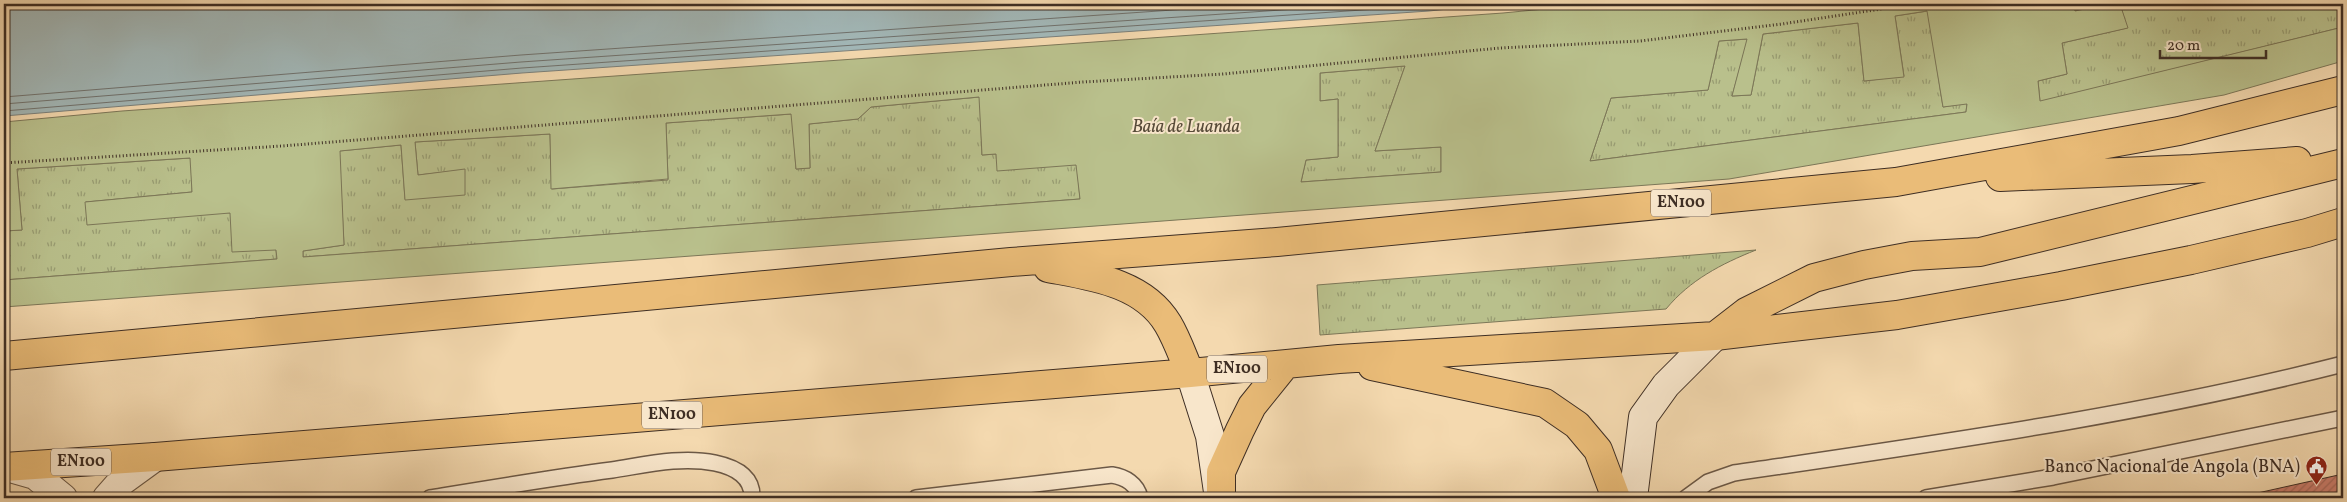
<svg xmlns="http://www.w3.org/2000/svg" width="2347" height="502" viewBox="0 0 2347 502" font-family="Vollkorn,serif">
<defs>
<pattern id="grass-tufts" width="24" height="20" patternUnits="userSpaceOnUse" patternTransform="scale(1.25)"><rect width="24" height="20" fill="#b9c08c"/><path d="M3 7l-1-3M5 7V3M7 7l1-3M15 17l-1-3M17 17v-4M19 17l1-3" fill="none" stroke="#989c72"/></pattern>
<pattern id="building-hatch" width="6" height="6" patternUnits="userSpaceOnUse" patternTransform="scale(1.25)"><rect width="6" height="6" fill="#cb7e6d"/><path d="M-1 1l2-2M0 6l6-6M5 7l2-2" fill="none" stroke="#a66859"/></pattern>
<filter id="shadow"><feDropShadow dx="4.5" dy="4.5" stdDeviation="0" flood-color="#0004"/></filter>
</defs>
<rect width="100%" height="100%" fill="#f4d9af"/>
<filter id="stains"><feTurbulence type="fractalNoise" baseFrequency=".004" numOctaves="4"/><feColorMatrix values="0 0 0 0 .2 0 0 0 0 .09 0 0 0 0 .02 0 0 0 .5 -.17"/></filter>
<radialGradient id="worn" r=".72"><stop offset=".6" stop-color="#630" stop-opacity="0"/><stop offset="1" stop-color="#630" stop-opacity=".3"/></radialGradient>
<path fill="url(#grass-tufts)" stroke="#7c7758" d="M2073 4H2109L2074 11Z
M2120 4H2343V27L2040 102 2038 81 2067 74 2062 43 2127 28Z
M1928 11 1943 107 1967 103 1966 112 1590 161 1611 98 1708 90 1719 41 1748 39 1732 96 1751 95 1763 34 1858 23 1864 81 1904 76 1895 16Z
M1405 66 1375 151 1441 147V172L1301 182 1306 160 1338 157V99L1320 101V73Z
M980 97 982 155 996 154 1077 165 1080 199 303 257V251L344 245 339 151 401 145 405 199 465 170 418 175 415 142 550 134 552 189 668 180 666 123 792 114 796 169 810 168 809 124 858 119 871 107Z
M191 158 192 192 86 202 231 213 276 250 277 259 4 280V231L22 230 17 169Z
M1756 250C1721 264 1690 280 1666 309L1320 335 1317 285Z"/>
<path fill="#b9c08c" stroke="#7c7758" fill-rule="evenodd" d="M1596 4H2073L2075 11 2109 4H2120L2128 28 2062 43 2067 74 2038 81 2040 101 2343 27V61L2224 95 1729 179 4 307V280L277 259 276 250 232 252 230 213 87 225 85 202 192 192 190 158 17 169 22 230 4 231V122L122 111 1503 13ZM1927 11 1943 107 1967 104 1966 112 1590 161 1611 98 1708 90 1719 41 1747 39 1732 96 1751 95 1763 34 1858 23 1864 81 1904 77 1895 16ZM1405 66 1375 151 1441 147V172L1301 182 1306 160 1338 157V99L1320 101V73ZM979 97 982 155 996 154 997 171 1076 165 1080 199 303 257V251L344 245 340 151 401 145 405 200 465 195V169L418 175 415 142 550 134 551 189 668 179 666 123 791 114 796 169 810 168 809 124 858 119 871 107Z"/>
<path fill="#a2b7b7" stroke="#7a807c" d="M4 4H1495L1429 11 522 73 4 116Z"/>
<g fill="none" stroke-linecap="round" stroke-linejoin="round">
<path stroke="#70726e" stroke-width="1" d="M4 97 521 55 1260 4
M4 104 521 62 1369 4
M4 111 522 68 1449 4"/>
</g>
<path fill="url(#building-hatch)" stroke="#3e2e24" filter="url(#shadow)" d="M2343 474V498H2235Z"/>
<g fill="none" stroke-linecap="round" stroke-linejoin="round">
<defs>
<path id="lane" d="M430 498C491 488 551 478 612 470 645 465 681 456 715 463 734 467 753 476 752 498
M916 498 1112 475C1125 477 1137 484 1140 498
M1686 498 1708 482 1734 473C1938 443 2143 415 2343 364
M1926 498 2053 477 2343 418"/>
<path id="street" d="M7 467 35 475 63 498
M107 498 122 481 155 457"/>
<path id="secondary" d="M1190 373 1210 436 1218 492
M1633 498 1643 417 1666 385 1715 336"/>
<path id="primary" d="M2000 177 2192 169 2297 161
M1048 268C1090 276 1143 282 1168 324 1177 339 1183 357 1190 373
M1715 336 1746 312 1814 278 1864 265 1912 256 1980 252 2343 163
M4 356 1011 262 1277 242 1896 182 2179 131 2343 90
M1372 366 1545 403 1577 425 1598 450 1616 498
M4 467 155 457 1190 373 1339 359 1715 336 1897 315 2061 286 2191 260 2307 233 2343 222
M1221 498V472L1240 430 1252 406 1285 365"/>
</defs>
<use href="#lane" stroke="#6c5947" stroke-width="18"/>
<use href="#street" stroke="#6c5947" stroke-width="30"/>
<use href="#secondary" stroke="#3e2e24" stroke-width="30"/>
<use href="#primary" stroke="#3e2e24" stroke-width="30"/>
<path stroke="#3e2e24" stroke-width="3" stroke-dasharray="1 2.5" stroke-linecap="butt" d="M4 163 282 146 1083 82 1223 74 1500 48 1640 41 1782 24 1914 4"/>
<use href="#lane" stroke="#f8e6cb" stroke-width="15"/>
<use href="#street" stroke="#f8e6cb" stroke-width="28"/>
<use href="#secondary" stroke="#f8e6cb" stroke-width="28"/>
<use href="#primary" stroke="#eabc78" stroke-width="28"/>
</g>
<defs>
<symbol id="civic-pin" viewBox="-11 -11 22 30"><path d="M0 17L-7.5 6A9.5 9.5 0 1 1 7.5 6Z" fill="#8f2418" stroke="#f8e6cb"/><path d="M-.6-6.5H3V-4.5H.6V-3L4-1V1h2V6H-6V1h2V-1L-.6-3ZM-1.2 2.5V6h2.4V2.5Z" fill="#fff"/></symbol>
</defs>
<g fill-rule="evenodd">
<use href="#civic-pin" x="2304" y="454" width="25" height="34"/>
</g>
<g text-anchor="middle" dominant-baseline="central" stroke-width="4" stroke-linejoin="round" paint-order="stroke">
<g fill="#f8e6cb" stroke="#766556" stroke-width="1">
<rect x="1651" y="189.5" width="60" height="27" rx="4"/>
<rect x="1207" y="355.5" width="60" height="27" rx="4"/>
<rect x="642" y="401.5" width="60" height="27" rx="4"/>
<rect x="51" y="448.5" width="60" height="27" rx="4"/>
</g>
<g font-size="16" font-weight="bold" fill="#3e2e24">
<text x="1681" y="203">EN100</text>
<text x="1237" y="369">EN100</text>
<text x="672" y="415">EN100</text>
<text x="81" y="462">EN100</text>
</g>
<g font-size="18" font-style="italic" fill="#574b39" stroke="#f8e6cb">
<text x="1186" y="127">Baía de Luanda</text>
</g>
<g font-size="18" fill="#3e2e24" stroke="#f8e6cb" text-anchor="end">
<text x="2300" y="467">Banco Nacional de Angola (BNA)</text>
</g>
</g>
<rect width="2347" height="502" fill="none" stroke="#f4d9af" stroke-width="20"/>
<rect x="5" y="5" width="2337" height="492" fill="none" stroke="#3e2e24" stroke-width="2.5"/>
<rect x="10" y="10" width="2327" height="482" fill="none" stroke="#3e2e24"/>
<path d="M2160 50v8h106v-8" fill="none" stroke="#3e2e24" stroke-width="2.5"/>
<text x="2167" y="50" font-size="15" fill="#3e2e24" stroke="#f8e6cb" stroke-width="4" paint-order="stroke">20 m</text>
<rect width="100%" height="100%" filter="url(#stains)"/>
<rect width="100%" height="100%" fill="url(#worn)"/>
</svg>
